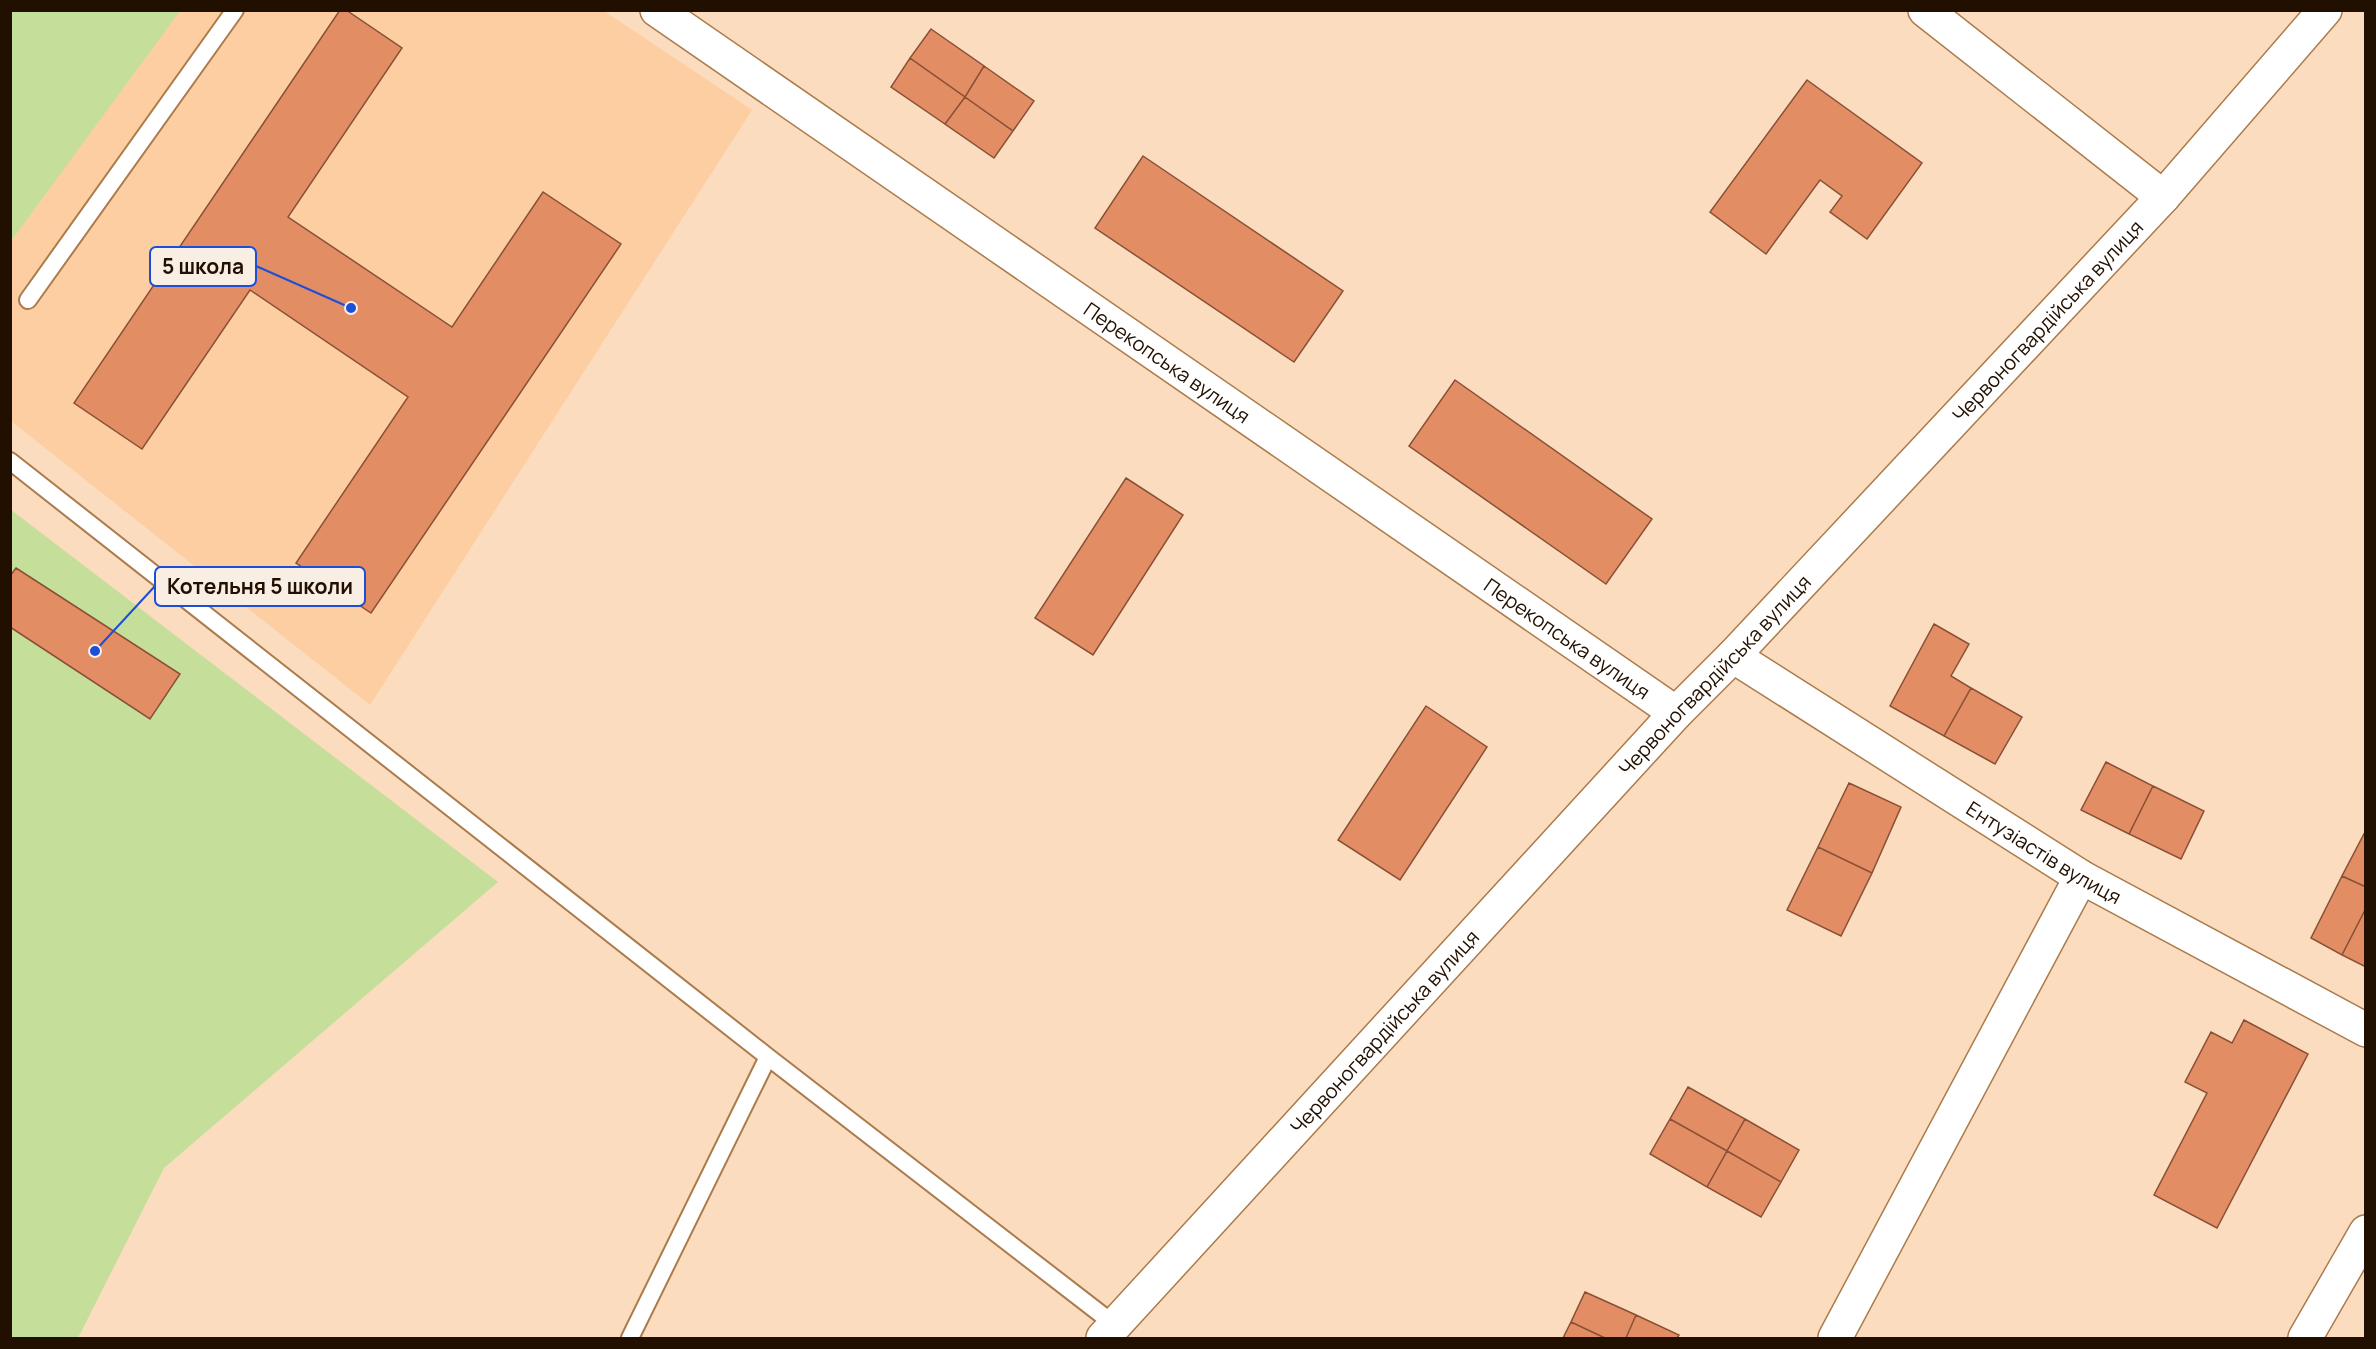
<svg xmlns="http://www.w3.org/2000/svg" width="2376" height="1349" viewBox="0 0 2376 1349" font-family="Manrope,sans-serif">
<rect width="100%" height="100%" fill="#fcdcbf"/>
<path fill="#fccea2" d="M10 11H604L752 110 370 705 11 421Z"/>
<path fill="#c5df9a" d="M11 10 180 11 11 241 10 11Z
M10 509 498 882 164 1168 78 1338H11Z"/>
<path fill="#e38d65" stroke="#895035" stroke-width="1.5" d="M340 10H346L402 48 288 217 452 327 543 192 621 244 371 613 296 563 408 397 250 290 142 449 74 403Z
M931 29 984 66 965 97 910 58Z
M910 58 965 97 945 124 891 87Z
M984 66 1034 101 1013 131 965 97Z
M1807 80 1922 163 1867 239 1830 212 1842 196 1820 180 1766 254 1710 212Z
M965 97 1013 131 994 158 945 124Z
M1143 156 1343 291 1294 362 1095 228Z
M1455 380 1652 519 1606 584 1409 446Z
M1126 478 1183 515 1093 655 1035 618Z
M16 568 180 674 150 719 10 627V576Z
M1934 624 1969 644 1951 676 1971 688 1944 736 1890 706Z
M1971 688 2022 717 1995 764 1944 736Z
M1426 706 1487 747 1400 880 1338 840Z
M2106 762 2153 786 2129 834 2081 810Z
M1849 783 1901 807 1872 873 1818 847Z
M2153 786 2204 811 2181 859 2129 834Z
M2366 830V887L2342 876Z
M1818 847 1872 873 1841 936 1787 910Z
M2342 876 2366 887V908L2342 955 2311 938Z
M2366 908V967L2342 955Z
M2244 1020 2308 1054 2217 1228 2154 1195 2207 1093 2185 1082 2211 1032 2232 1043Z
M1688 1087 1745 1119 1727 1151 1670 1119Z
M1670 1119 1727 1151 1707 1187 1650 1154Z
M1745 1119 1799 1150 1781 1182 1727 1151Z
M1727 1151 1781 1182 1761 1217 1707 1187Z
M1585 1292 1636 1315 1626 1338H1605L1571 1322Z
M1636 1315 1679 1335 1677 1338H1626Z
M1571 1322 1605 1338H1563Z"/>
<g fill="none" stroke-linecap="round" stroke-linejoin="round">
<defs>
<path id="lane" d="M28 300 235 10
M10 461 768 1057 1115 1325
M630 1338 768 1057"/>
<g id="street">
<path id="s1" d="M657 10 1676 713"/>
<path d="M1925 10 2163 197"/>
<path id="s2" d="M1733 656 2081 877 2366 1030"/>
<path id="s3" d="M1103 1338 1676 713 1733 656 2163 197 2325 10"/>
<path d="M1835 1338 2081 877"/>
<path d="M2305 1338 2366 1232"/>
</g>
</defs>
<use href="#lane" stroke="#ab7b4b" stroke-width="20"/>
<use href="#street" stroke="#ab7b4b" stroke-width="36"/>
<use href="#lane" stroke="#fff" stroke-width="16"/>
<use href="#street" stroke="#fff" stroke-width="33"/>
</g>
<g text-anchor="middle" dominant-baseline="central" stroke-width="5" stroke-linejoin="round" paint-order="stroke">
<g font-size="20" fill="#210f00" stroke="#f8eee4">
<text stroke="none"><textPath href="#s3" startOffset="1388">Червоногвардійська вулиця</textPath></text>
<text stroke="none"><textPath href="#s1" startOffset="620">Перекопська вулиця</textPath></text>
<text stroke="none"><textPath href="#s1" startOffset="1106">Перекопська вулиця</textPath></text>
<text stroke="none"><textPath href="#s3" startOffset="902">Червоногвардійська вулиця</textPath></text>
<text stroke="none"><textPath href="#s2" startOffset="368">Ентузіастів вулиця</textPath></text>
<text stroke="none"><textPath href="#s3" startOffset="416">Червоногвардійська вулиця</textPath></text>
</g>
</g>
<path fill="none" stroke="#1d4ed8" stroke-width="2" d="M351 308L256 266M95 651L155 586"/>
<g fill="#1d4ed8" stroke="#f8eee4" stroke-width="2">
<circle cx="351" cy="308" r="6"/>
<circle cx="95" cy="651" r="6"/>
</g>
<g fill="#f8eee4" stroke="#1d4ed8" stroke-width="2">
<rect x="150" y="247" width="106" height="39" rx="6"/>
<rect x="155" y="567" width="210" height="39" rx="6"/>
</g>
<g font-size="21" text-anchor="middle" font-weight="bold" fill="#210f00">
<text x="203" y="274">5 школа</text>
<text x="260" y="594">Котельня 5 школи</text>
</g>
<rect width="2376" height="1349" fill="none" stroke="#210f00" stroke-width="24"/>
</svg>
